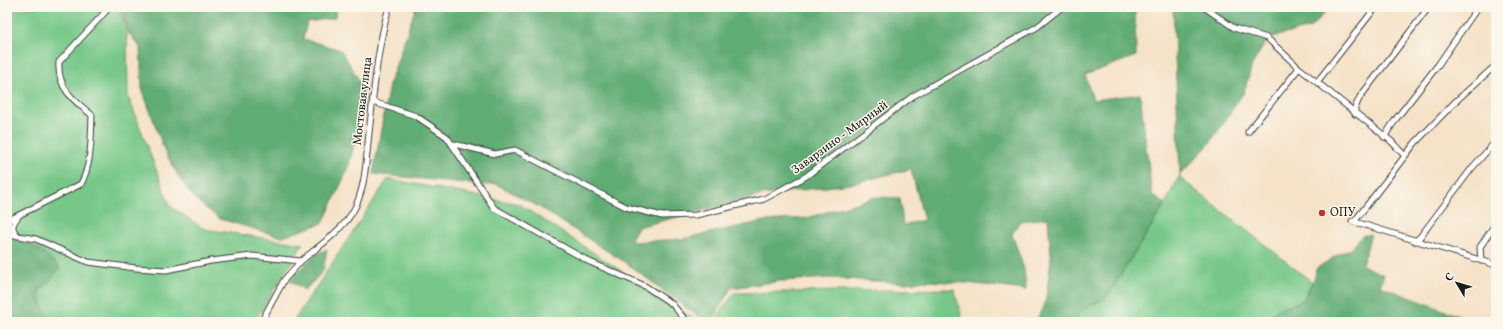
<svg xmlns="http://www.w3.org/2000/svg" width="1503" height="329" viewBox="0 0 1503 329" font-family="Vollkorn,serif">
<rect width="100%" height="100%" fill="#fbf7ec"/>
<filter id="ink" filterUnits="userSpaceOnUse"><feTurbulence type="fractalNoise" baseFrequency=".025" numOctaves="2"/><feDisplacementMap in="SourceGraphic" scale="8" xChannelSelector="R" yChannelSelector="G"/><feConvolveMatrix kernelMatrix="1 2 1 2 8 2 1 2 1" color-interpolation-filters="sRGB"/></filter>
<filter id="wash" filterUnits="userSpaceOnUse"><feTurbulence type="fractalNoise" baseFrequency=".012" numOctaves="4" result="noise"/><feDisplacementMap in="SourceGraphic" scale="16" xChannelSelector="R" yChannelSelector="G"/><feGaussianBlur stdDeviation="0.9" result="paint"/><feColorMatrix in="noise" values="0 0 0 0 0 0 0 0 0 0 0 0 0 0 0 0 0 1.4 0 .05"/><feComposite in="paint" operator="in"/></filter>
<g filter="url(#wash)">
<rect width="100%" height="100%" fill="#f5e2c8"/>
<path fill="#76c788" stroke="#497252" d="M30 7H119L127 33 128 96 170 206 204 229 303 244 254 322H7V12Z
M1180 175V178L1312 282 1303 301C1286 305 1275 309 1264 322H1075L1080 311 1107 297 1165 204Z
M388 179 519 204 699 322H293Z
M954 289 963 322H713L734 293Z"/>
<path fill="#60ac74" stroke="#3e6448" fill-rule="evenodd" d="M121 7H338L334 18 307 22 303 39 341 50 357 77 365 99 348 169 323 223 282 237 220 219 197 201 181 181 165 152 142 89 140 47 128 32Z
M416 7H1135L1136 56 1085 75 1093 100 1140 94 1152 195 1165 204 1107 297 1080 311 1075 322H1036L1046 299 1051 258 1048 218 1020 221 1012 234 1024 269 1026 290 966 283 928 281 905 283 831 278 781 281 731 288 711 322 695 314 626 263 539 207 496 184 486 185 373 174 389 85ZM911 169 924 220 903 225 900 198 876 197 807 218 764 221 682 239 630 242 638 227 762 195 850 184Z
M1173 7H1330L1310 28 1268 38 1252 65 1244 92 1210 143 1180 175Z
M1371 234 1362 265 1384 275 1380 286 1475 322H1264C1276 308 1285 305 1303 301L1315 277 1316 269 1339 254 1351 249 1362 236Z
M16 237 38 249 60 267 48 283 38 292 43 308 52 322H7V238Z
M327 249 323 271 305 290 289 280 313 256Z"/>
</g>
<g filter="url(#ink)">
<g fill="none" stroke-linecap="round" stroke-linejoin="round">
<defs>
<path id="minor" d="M1204 7 1234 28 1267 38 1299 68 1391 141 1405 156
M1317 82 1376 7
M373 102 416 116 447 137 494 208 590 262 645 286 672 304 687 322
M1355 114V108L1360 97 1429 7
M1248 132 1299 68
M1384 137 1396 119 1438 65 1478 7
M454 144 495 154 515 150 626 207 662 216 696 215 764 199 805 177 913 96 1037 27 1062 7
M7 221 81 184C92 163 91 138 92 115 74 101 57 88 59 62L106 11 96 7
M1352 221 1496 265
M1354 222 1415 143 1456 101 1496 65
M7 234 36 239 88 262 136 268 166 270 211 261 252 256 301 261C318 247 340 232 352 213 366 190 366 159 369 133 374 91 377 48 389 7
M17 235C11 228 12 224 18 217
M1415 241 1420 237 1472 168 1496 141
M1481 261 1480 247 1496 223
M261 322 284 280 301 261"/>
</defs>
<use href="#minor" stroke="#3d3a36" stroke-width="7"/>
<use href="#minor" stroke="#fff" stroke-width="5"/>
</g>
</g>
<circle fill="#c8321e" stroke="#fbf7ec" stroke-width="1.5" cx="1322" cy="213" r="4"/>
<g text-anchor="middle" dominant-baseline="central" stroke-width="3" stroke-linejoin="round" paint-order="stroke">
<g font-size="12" fill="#1c1c1c" stroke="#fbf7ec">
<text transform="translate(363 101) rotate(-83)">Мостовая улица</text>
<text transform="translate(840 138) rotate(-36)">Заварзино - Мирный</text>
</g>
<g font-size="12" fill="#1c1c1c" stroke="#fbf7ec" text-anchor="start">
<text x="1330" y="213">ОПУ</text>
</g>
</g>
<rect width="1503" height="329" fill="none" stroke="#fbf7ec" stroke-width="24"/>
<g transform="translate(1457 283) rotate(308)" stroke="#fbf7ec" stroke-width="3" paint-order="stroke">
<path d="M0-3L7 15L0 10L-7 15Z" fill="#1c1c1c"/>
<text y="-6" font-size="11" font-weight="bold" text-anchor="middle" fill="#1c1c1c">С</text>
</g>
</svg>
